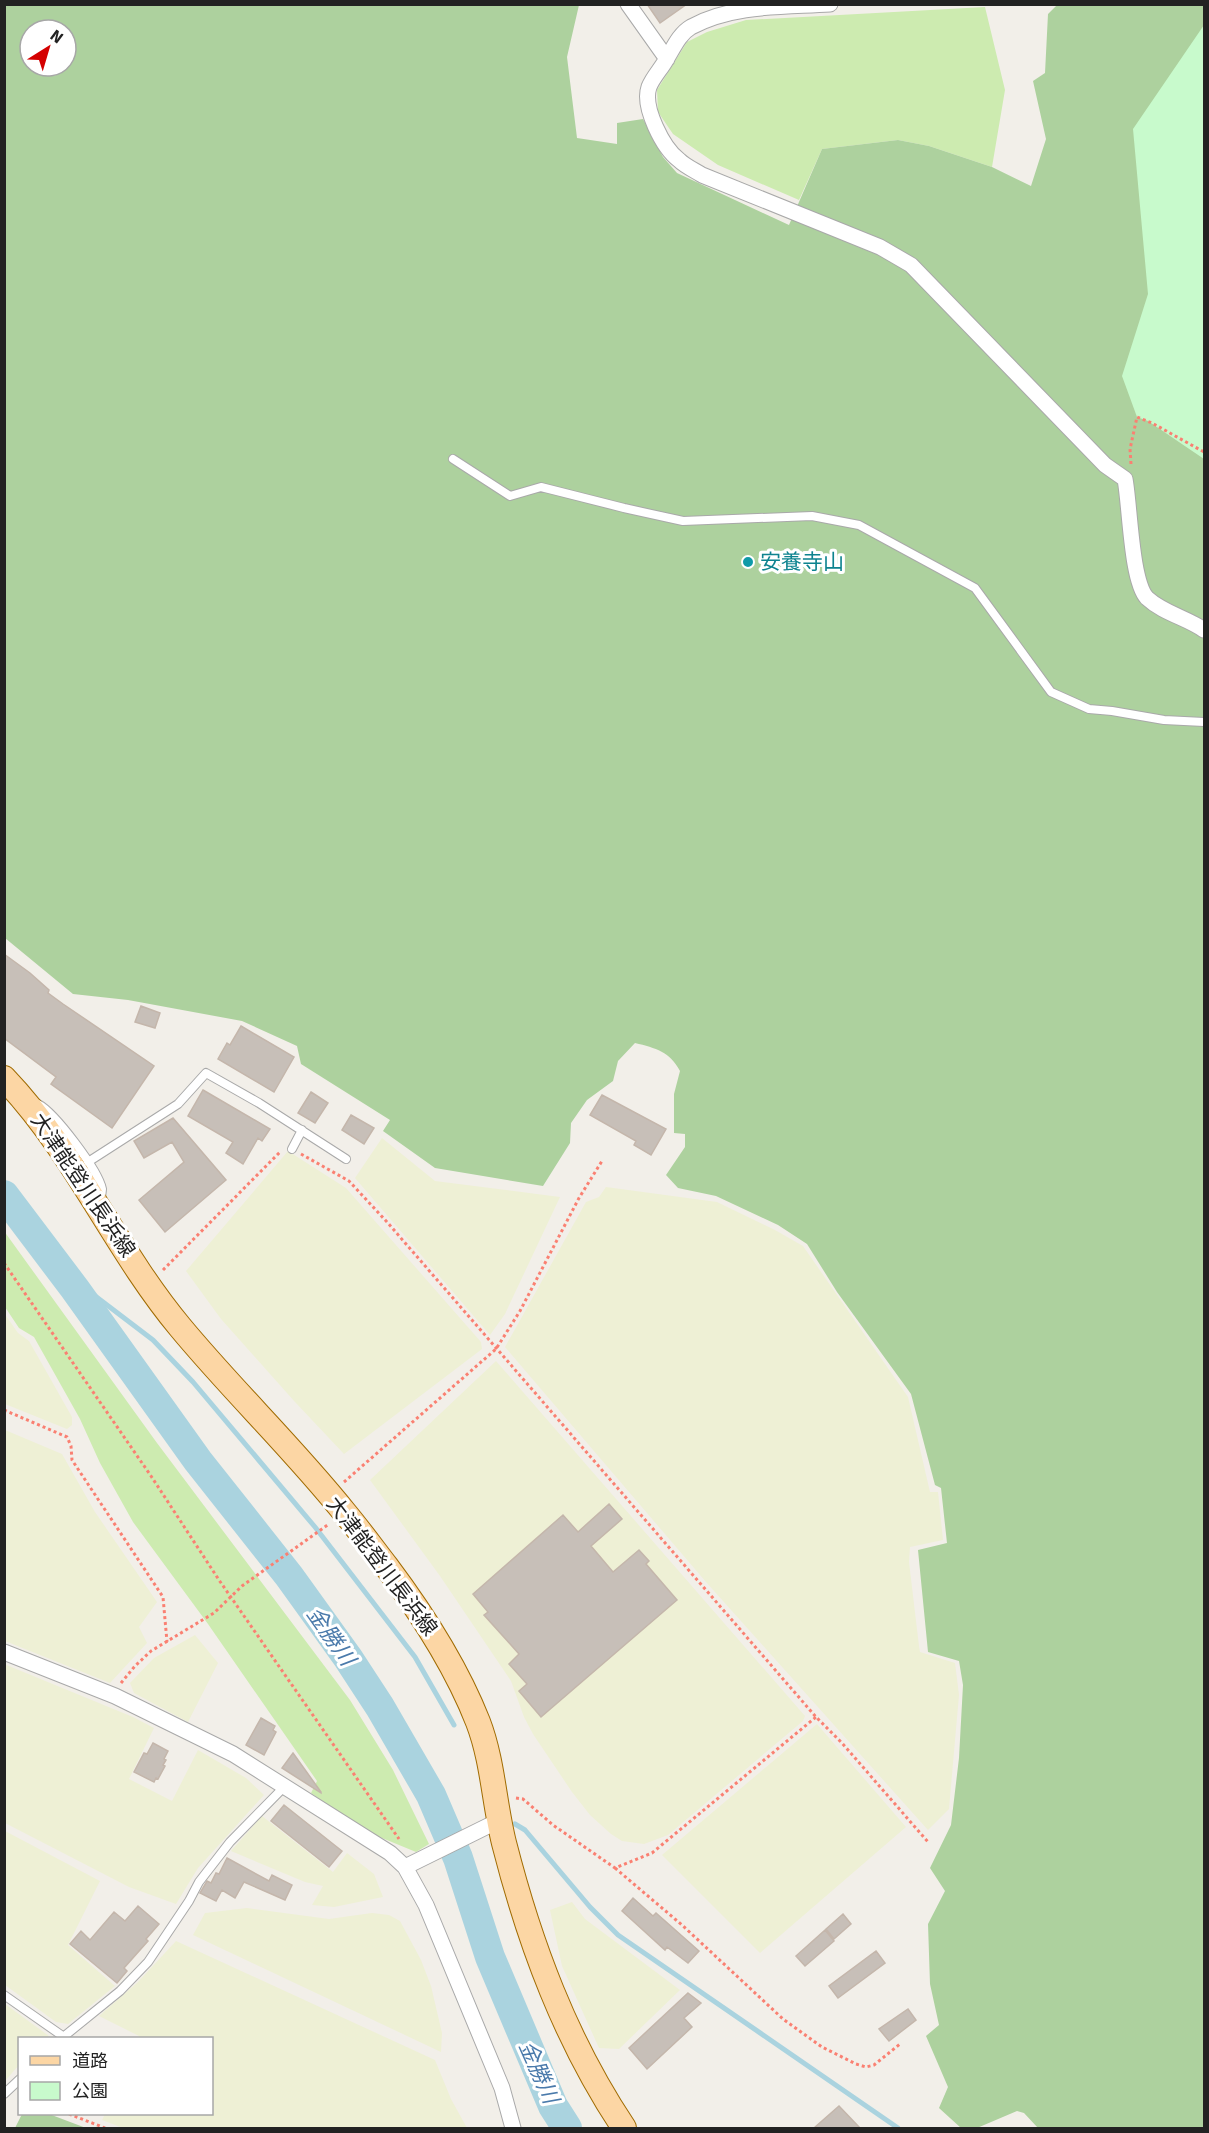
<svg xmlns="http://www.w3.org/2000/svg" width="1209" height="2133" viewBox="0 0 1209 2133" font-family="Signika,'Noto Sans JP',sans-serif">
<rect width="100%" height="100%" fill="#f2efe9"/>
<path fill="#eef0d5" d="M382 1138 435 1181 560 1197 505 1314 490 1335 355 1178Z
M288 1151 346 1188 481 1342 482 1349 344 1454 295 1402 221 1319 186 1271Z
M606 1187 717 1202 775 1230 803 1246 908 1397 930 1492H938L943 1540 910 1547 909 1562 919 1646 920 1652 955 1663 959 1695 949 1809 928 1830 706 1582 505 1347 586 1202 599 1197Z
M4 1313 18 1333 29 1341 72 1417V1425L67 1429 5 1404Z
M496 1361 805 1716 803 1721 668 1835 644 1844 622 1841 611 1834 590 1815 572 1792 533 1734 524 1717 511 1681 440 1576 370 1480Z
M5 1430 62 1454 95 1512 157 1602 139 1627 147 1643 110 1683 5 1641Z
M195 1635 218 1663 188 1722 134 1693 130 1683 154 1658Z
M4 1664 133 1717 154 1728 129 1779 172 1801 198 1750 246 1778 264 1795 198 1868 176 1904 129 1887 5 1823Z
M817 1724 906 1827 760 1953 662 1855Z
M262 1816 333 1872 347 1853 374 1874 383 1897 334 1907 312 1905 323 1886 305 1882 231 1851Z
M5 1831 100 1881 68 1945 115 1986 68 2024 56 2022 5 1985Z
M572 1902 585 1919 680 1990 619 2049 599 2048 562 1966 550 1910Z
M247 1908 329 1919 372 1913 389 1915 400 1921 421 1960 431 1986 442 2033 441 2052 193 1935 205 1913Z
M176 1941 435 2060 451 2099 467 2128H123L102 2120 105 2114H212V2038H139V2036L99 2016 138 1982Z
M5 2004 49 2036 46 2038H20L19 2065 5 2081Z"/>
<path fill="#cdebb0" d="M985 7 1005 90 992 167 929 146 898 140 822 149 799 200 718 165 673 134 658 112 657 90 687 42 707 32 746 20Z
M4 1231 157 1443 350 1700 393 1770 429 1844 416 1852 365 1831 311 1793 317 1781 208 1624 133 1522 100 1463 80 1419 34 1337 19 1328 5 1307Z"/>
<path fill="#add19e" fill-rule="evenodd" d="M4 5H579L567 57 577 138 617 144V123L643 119 663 157 677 173 789 225 822 149 898 140 929 146 992 167 1031 186 1046 139 1033 81 1045 73 1048 14 1057 5H1204V2128H1038L1024 2113 1017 2111 977 2128H961L939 2108 948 2087 926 2036 939 2025 930 1984 928 1924 945 1891 930 1868 951 1825 959 1758 963 1685 959 1661 928 1652 918 1550 947 1543 941 1488 935 1485 911 1394 837 1292 807 1244 778 1225 716 1196 678 1188 666 1175 685 1147V1134L674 1133V1094L680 1071C670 1052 656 1048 635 1043L618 1061 613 1081 587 1100 571 1123 570 1143 543 1186 435 1168 383 1131 390 1120 301 1064 297 1046 242 1021 128 1000 73 994 5 938ZM30 30H66V66H30Z
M22 2114H49L86 2128H15Z"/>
<path fill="#c8facc" d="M1204 25V459L1148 421 1137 417 1122 376 1148 294 1133 129Z"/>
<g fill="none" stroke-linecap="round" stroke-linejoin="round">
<path stroke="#aad3df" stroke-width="5" d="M61 1270 153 1340 193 1382 315 1527 415 1657 454 1725
M515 1824 525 1830 590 1907 618 1935 898 2128"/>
<path stroke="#aad3df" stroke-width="30" d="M4 1195 75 1289 198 1461 289 1576 348 1658 380 1707 431 1795 458 1858 490 1957 553 2106 567 2128"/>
</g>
<path fill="#c7bfb8" stroke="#c4b6ab" stroke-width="1.5" d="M647 4H687L660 23Z
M4 954 30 973 49 990 48 993 63 1004 154 1066 112 1128 51 1084 56 1077 4 1038Z
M141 1006 160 1013 155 1028 135 1022Z
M241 1026 294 1057 274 1092 218 1059 227 1043 230 1045Z
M203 1090 270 1129 262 1141 258 1138 243 1164 226 1153 233 1142 188 1116Z
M311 1092 328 1103 315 1123 298 1113Z
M602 1095 666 1129 651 1155 634 1145 636 1141 590 1115Z
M351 1115 374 1128 364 1144 342 1130Z
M173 1118 226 1180 165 1232 139 1200 184 1162 172 1142 144 1158 134 1141Z
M609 1504 622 1519 591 1546 613 1572 639 1550 649 1561 646 1564 677 1600 541 1717 519 1691 527 1684 509 1664 519 1654 484 1615 488 1612 473 1594 563 1515 578 1532Z
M261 1718 275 1726 273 1730 276 1732 264 1755 246 1745Z
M153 1743 168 1751 164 1759 166 1760 163 1765 165 1766 158 1779 156 1778 154 1782 134 1772 144 1753 147 1754Z
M293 1753 321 1792V1793L282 1768Z
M284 1805 342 1851 329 1867 271 1821Z
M227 1858 269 1881 272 1875 292 1885 285 1900 244 1882 235 1898 222 1890 216 1901 200 1893 207 1881 211 1883 216 1873 219 1874Z
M633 1898 653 1916 656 1913 699 1951 688 1963 667 1947 665 1950 622 1911Z
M138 1906 159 1924 146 1939 148 1941 124 1968 127 1971 117 1983 70 1944 81 1931 90 1940 114 1912 125 1921Z
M843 1914 851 1924 834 1939 826 1929Z
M825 1930 834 1941 805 1966 796 1956Z
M876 1951 885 1963 838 1998 829 1986Z
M688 1993 701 2003 684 2018 692 2027 647 2069 629 2048Z
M908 2009 916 2020 889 2041 879 2029Z
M839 2106 860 2128H814Z"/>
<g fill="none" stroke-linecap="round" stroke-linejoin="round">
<defs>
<path id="lane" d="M453 459 510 496 541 487 624 508 683 521 812 516 859 525 975 588 1051 692 1089 709 1112 711 1164 720 1204 722
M38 1104C55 1113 98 1170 102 1189 102 1190 101 1197 101 1198
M292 1149 302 1130
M88 1162 178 1104 206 1073 259 1103 346 1159
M4 1995 64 2037
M62 2038 120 1991 148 1962 189 1901 199 1882 230 1842 285 1786
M4 2094 20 2079"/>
<path id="street" d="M628 4 667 59
M830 4C784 7 733 4 691 27 679 34 673 49 666 60 661 69 653 77 649 87 642 107 663 148 679 160 685 166 694 170 702 175L880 247 911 265 1105 465 1125 479C1130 505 1131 581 1147 598 1163 613 1187 618 1204 630
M4 1652 115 1696 233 1754 390 1853 405 1867 498 1821
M405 1867 426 1905 502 2088 513 2128"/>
<path id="primary" d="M4 1078C75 1152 115 1249 180 1327 233 1391 293 1448 345 1513 360 1531 373 1549 387 1567 423 1615 456 1666 478 1722 493 1761 494 1803 504 1843 530 1945 566 2041 624 2128"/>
</defs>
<use href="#lane" stroke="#a9a9a9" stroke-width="10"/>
<use href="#street" stroke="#a9a9a9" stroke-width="17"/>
<use href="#primary" stroke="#a06b00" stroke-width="26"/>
<path stroke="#fa8072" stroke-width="3" stroke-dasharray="3 3" stroke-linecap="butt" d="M1131 464 1130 449 1137 417 1152 423 1204 452
M301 1154 349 1181 387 1222 816 1717 842 1743 928 1842
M4 1263 151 1476 219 1580 399 1839
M163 1270 281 1151
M4 1410 67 1437 71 1446 72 1460 163 1597 167 1642
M344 1482 496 1349 520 1311 579 1198 602 1161
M121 1683 135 1666 151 1651 214 1613 242 1586 329 1524
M516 1798 523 1799 553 1825 615 1868 652 1853 816 1717
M615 1868 682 1925 783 2019 822 2047 856 2064 866 2067 874 2065 900 2044
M69 2114 105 2128"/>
<use href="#lane" stroke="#fff" stroke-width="8"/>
<use href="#street" stroke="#fff" stroke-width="15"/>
<use href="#primary" stroke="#fcd6a4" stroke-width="24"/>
</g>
<circle fill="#0f9aa8" stroke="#fff" stroke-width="2" cx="748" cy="562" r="6"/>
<g text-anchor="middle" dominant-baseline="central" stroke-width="6" stroke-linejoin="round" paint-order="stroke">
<g font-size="21" fill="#0d838f" stroke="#fff" text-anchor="start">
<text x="760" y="562">安養寺山</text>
</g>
<g font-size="21" fill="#222" stroke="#fff">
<text transform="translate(83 1185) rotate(56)">大津能登川長浜線</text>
<text transform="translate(382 1566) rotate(53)">大津能登川長浜線</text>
</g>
<g font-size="22" font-style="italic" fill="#4a7aab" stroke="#fff">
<text transform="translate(331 1636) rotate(55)">金勝川</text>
<text transform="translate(539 2072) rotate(66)">金勝川</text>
</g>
</g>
<rect width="1209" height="2133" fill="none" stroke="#222222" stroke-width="12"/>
<rect x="18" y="2037" width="195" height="78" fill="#ffffff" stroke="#a7a7a7" stroke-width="1.5"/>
<rect x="30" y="2056" width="30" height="9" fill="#fcd6a4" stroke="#a7a7a7" stroke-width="1.5"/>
<text x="72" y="2067" font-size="18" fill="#222222">道路</text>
<rect x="30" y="2082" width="30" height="18" fill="#c8facc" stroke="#a7a7a7" stroke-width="1.5"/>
<text x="72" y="2097" font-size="18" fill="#222222">公園</text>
<g transform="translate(48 48) rotate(37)"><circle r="28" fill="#ffffff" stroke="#a7a7a7" stroke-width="1.5"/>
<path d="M0-4.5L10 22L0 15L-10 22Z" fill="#d40000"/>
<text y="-9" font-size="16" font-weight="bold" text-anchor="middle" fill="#222222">N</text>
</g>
</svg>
